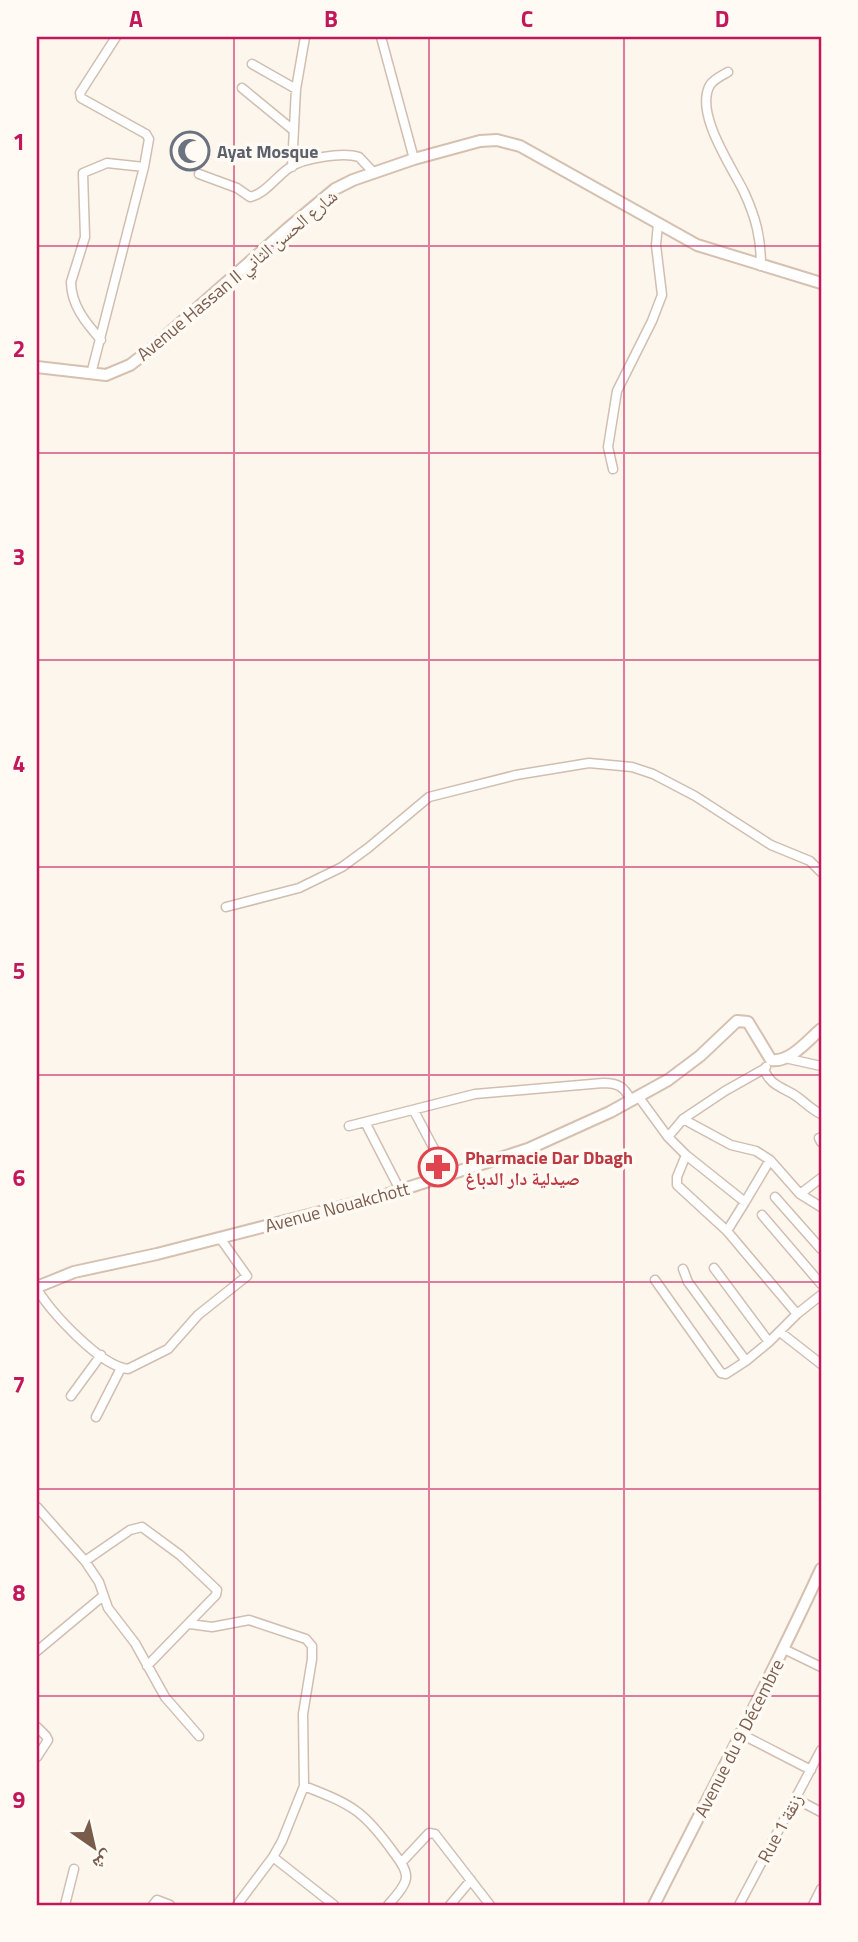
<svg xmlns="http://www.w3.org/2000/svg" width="858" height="1942" viewBox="0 0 858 1942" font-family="'Titillium Web','Noto Naskh Arabic',sans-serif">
<rect width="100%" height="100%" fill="#fdf6ec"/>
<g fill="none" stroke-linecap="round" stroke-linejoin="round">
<defs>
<path id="street" d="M381 37 414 159
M252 64 296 89
M728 72C721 76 714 79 710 85 694 113 732 167 744 192 756 218 761 238 761 266
M242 88 293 130
M292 167 296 89 305 37
M199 174 237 188 250 197C265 194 276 177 289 168 303 158 343 152 359 157L374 173
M101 340C86 323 71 305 71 282L85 237 83 173 107 163 144 167
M91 374 144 167 149 139 146 134 81 98 80 93 116 37
M613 469 608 447 617 391 652 321 662 295 656 245 658 224
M226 907 299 888 342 867 368 848 429 797 516 775 589 763 632 767 653 774 695 796 771 845 810 861 821 872
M785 1058 821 1066
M766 1067 764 1069C769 1084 781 1087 793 1094 803 1100 810 1109 821 1114
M764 1069 725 1091 683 1119 731 1145 756 1151 770 1160 800 1194 821 1207
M638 1096 668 1137 686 1155 745 1202 770 1160
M414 1111 448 1175
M365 1122 400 1190
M349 1126 475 1094 603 1083C619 1083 624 1087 631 1100
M668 1137 683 1119
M819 1138 821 1142
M686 1155 677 1177V1185L727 1231 797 1314
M800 1194 821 1178
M775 1197 821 1249
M762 1215 821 1284
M727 1231 745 1202
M714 1268 769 1342 797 1314 821 1295
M683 1269 688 1282 746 1361 769 1342
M655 1280 721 1373 726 1374 746 1361
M37 1289C51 1312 100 1366 128 1369L168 1349 198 1315 247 1276 220 1238
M780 1332 821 1364
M71 1396 101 1355
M96 1417 121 1368
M37 1507 85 1561 99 1582 108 1608 135 1643 165 1697 199 1736
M85 1561 130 1530 142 1527 180 1555 217 1590 216 1595 147 1666
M190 1624 212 1627 249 1620 306 1639 312 1646V1659L303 1714 304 1786 282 1841 273 1857 237 1905
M784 1649 821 1667
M37 1651 103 1596
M37 1727 46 1736 48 1740 37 1757
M739 1733 811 1770
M304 1786C353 1805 364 1811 394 1853 399 1860 407 1869 406 1878 405 1887 394 1898 388 1905
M796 1799 821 1812
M273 1857 334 1905
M401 1863 429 1833 435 1834 490 1905
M65 1905 74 1869
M153 1905 157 1900 170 1905
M450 1905 471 1880
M739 1905 821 1750
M813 1905 821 1889"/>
<path id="secondary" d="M37 367 106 375 130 365 151 349 287 229 335 189 353 180 414 159 480 141 497 140 520 146 697 245 821 283
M37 1287 74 1272 157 1254 379 1197 528 1149 610 1112 668 1080 700 1056 737 1021 748 1022 771 1060C790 1063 808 1040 821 1029
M654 1905C710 1793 769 1683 821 1569"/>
</defs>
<use href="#street" stroke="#d1beb0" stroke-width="11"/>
<use href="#secondary" stroke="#d6c0b0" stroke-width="14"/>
<use href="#street" stroke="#fff" stroke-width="8"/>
<use href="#secondary" stroke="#fff" stroke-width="10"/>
</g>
<path fill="none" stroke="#c2185b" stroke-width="2" stroke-opacity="0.55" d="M234 37V1905M429 37V1905M624 37V1905M37 246H821M37 453H821M37 660H821M37 867H821M37 1075H821M37 1282H821M37 1489H821M37 1696H821"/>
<defs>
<symbol id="mosque-ring" viewBox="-11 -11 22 22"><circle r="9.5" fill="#fffaf3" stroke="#6b7280" stroke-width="1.5"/><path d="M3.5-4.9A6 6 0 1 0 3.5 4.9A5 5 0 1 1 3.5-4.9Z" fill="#6b7280"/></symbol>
<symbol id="pharmacy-ring" viewBox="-11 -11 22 22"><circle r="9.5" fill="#fffaf3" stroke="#e0444e" stroke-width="1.5"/><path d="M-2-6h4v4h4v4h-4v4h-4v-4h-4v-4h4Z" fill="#e0444e"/></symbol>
</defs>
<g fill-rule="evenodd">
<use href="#mosque-ring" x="168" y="129" width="44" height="44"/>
<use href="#pharmacy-ring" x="416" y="1145" width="44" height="44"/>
</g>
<g text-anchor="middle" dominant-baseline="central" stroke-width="7" stroke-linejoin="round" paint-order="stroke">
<g font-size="18" font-weight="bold" fill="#5b616d" stroke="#fffaf3" text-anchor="start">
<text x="217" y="151">Ayat Mosque</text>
</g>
<g font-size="18" fill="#7a5c4d" stroke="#fffaf3">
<text transform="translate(237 275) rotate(-40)">Avenue Hassan II شارع الحسن الثاني</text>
<text transform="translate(337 1207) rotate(-15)">Avenue Nouakchott</text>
<text transform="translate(739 1738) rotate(-63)">Avenue du 9 Décembre</text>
<text transform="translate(780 1828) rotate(-62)">Rue 1 زنقة</text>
</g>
<g font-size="18" font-weight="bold" fill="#be3a42" stroke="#fffaf3" text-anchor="start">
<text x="465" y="1157">Pharmacie Dar Dbagh<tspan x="465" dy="21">صيدلية دار الدباغ</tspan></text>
</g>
</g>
<rect width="858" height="1942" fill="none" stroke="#fffaf3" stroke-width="77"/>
<g transform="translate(94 1847) rotate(146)" stroke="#fffaf3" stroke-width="5" paint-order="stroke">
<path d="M0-5L12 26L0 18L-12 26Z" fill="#7a5c4d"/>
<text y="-10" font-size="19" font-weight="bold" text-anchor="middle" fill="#7a5c4d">ش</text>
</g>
<rect x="38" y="38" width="782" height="1866" fill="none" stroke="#c2185b" stroke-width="2.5"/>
<g font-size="23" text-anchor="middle" font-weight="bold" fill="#c2185b">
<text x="136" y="27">A</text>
<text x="331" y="27">B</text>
<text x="527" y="27">C</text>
<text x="722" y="27">D</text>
<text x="19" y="150">1</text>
<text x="19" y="357">2</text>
<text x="19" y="565">3</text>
<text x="19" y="772">4</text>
<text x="19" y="979">5</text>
<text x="19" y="1186">6</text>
<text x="19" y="1393">7</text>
<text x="19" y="1601">8</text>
<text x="19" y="1808">9</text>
</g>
</svg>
